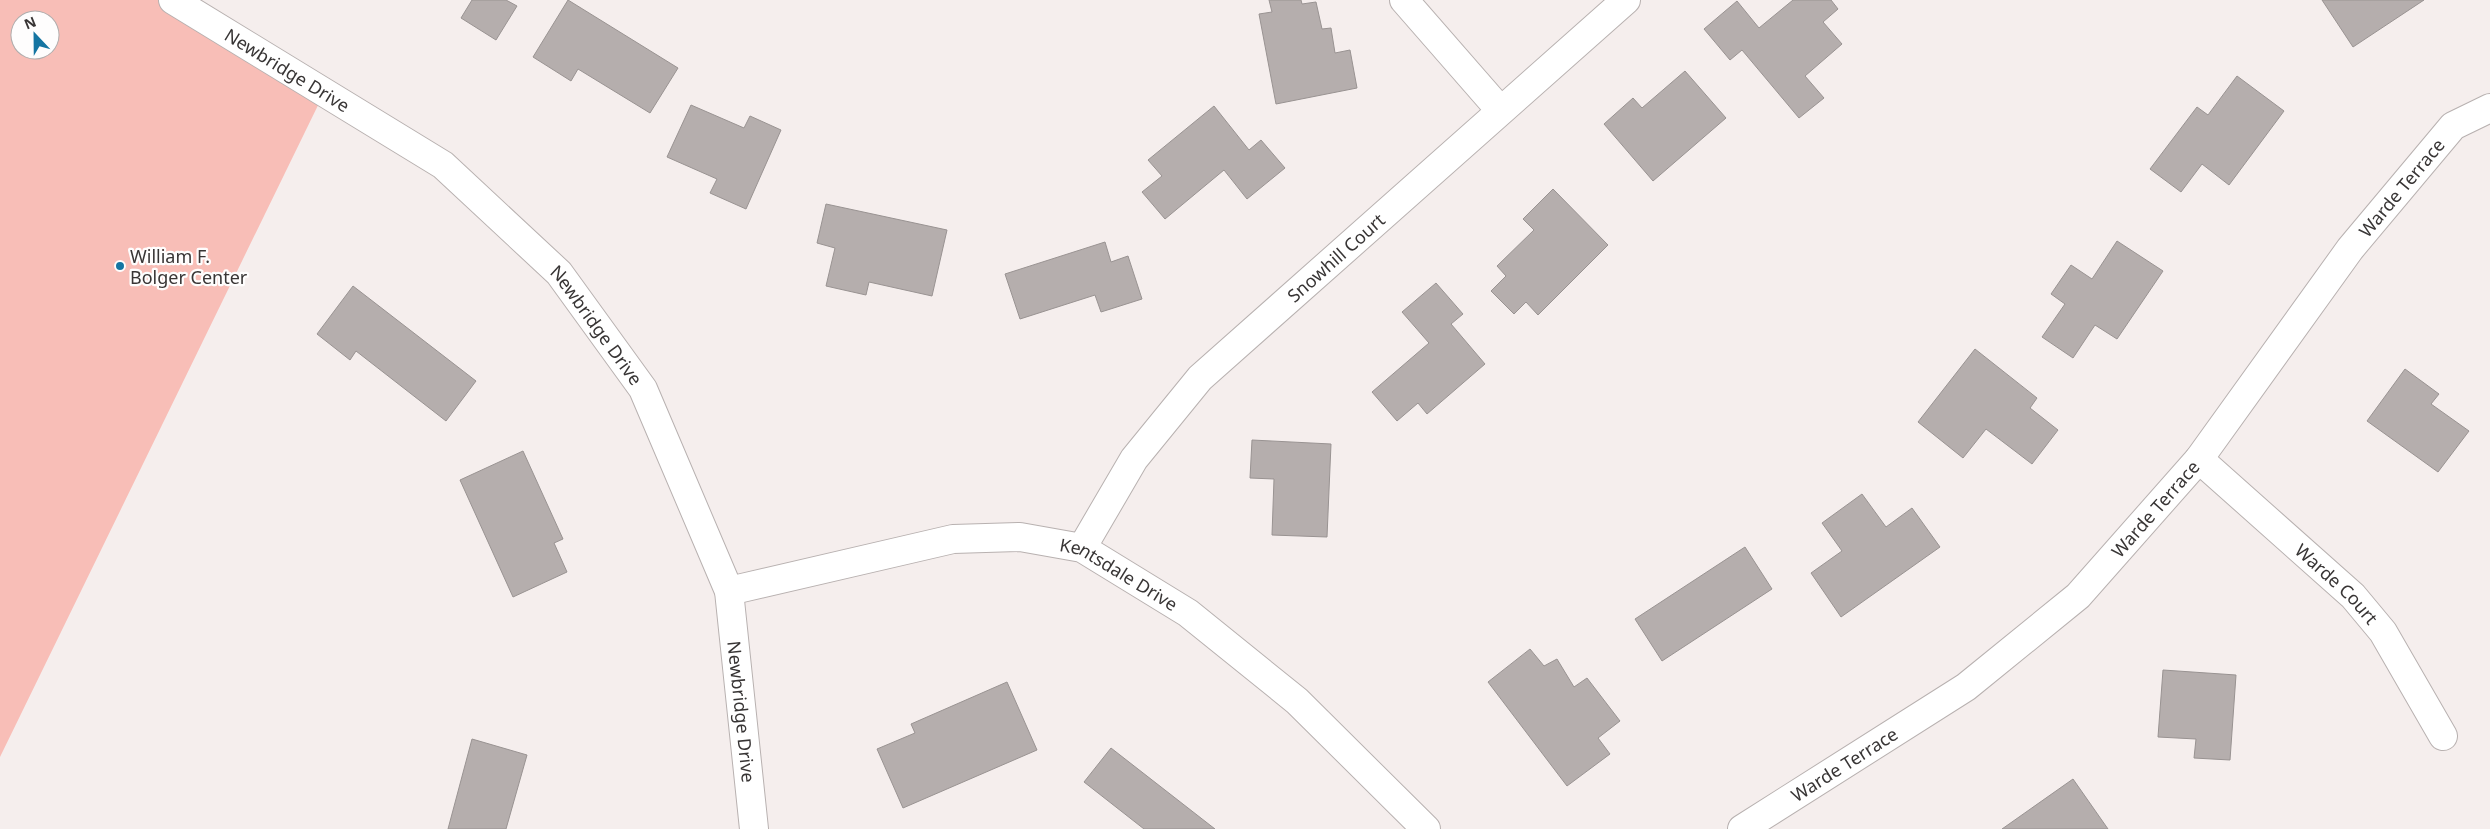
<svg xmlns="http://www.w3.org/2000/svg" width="2490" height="829" viewBox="0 0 2490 829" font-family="'Noto Sans',sans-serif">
<rect width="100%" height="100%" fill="#f5eeed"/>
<path fill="#f8beb7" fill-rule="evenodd" d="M0 0H164L324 93 0 757ZM20 20H50V50H20Z"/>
<path fill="#b5aead" stroke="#999392" d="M472 0H506L517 6 496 40 461 18Z
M568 0 678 68 650 113 578 69 571 81 533 57Z
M1269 0H1301L1302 4 1316 2 1322 29 1331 28 1335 53 1350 50 1357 88 1276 104 1259 14 1272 12Z
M1793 0H1831L1838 9 1823 22 1842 44 1805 76 1824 98 1799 118 1742 50 1730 60 1704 29 1737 1 1759 28Z
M2322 0H2424L2353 47Z
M1685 71 1726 118 1653 181 1604 124 1633 98 1642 108Z
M2237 76 2284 111 2229 185 2202 164 2181 192 2150 169 2197 107 2208 115Z
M691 105 744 128 750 116 781 130 746 209 710 193 717 179 667 157Z
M1214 106 1249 150 1261 140 1285 168 1247 199 1224 170 1165 219 1142 192 1162 176 1148 160Z
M1553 189 1608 245 1538 315 1526 302 1514 314 1491 291 1506 276 1497 266 1534 230 1523 219Z
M826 204 947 230 932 296 869 282 866 295 826 286 835 248 817 243Z
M2117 241 2163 271 2117 339 2095 325 2073 358 2042 337 2065 304 2051 294 2071 265 2092 279Z
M1105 242 1111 262 1128 256 1142 299 1101 312 1095 295 1020 319 1005 274Z
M1436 283 1463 314 1451 324 1485 364 1427 414 1418 403 1397 421 1372 392 1429 343 1402 312Z
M353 286 476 381 446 421 356 351 350 360 317 334Z
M1975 349 2037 398 2030 408 2058 430 2032 464 1986 429 1963 458 1918 422Z
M2405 369 2439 394 2431 404 2469 431 2438 472 2367 421Z
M1252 440 1331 444 1327 537 1272 535 1274 479 1250 478Z
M523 451 563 539 554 543 567 572 513 597 460 480Z
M1862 494 1886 527 1912 508 1940 547 1841 617 1811 573 1842 551 1822 523Z
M1745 547 1772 589 1662 661 1635 619Z
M1530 649 1544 666 1557 659 1574 687 1587 678 1620 721 1598 738 1610 754 1567 786 1488 682Z
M2163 670 2236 675 2230 760 2194 758 2196 739 2158 737Z
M1007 682 1037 750 903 808 877 749 915 733 911 724Z
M472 739 527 755 506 829H448Z
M1111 748 1215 829H1144L1084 782Z
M2073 779 2108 829H2002Z"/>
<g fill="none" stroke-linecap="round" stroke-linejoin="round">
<defs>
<g id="street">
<path d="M1404 0 1500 110"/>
<path id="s1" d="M2199 459 2353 596 2383 632 2443 736"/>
<path id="s2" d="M1082 548 1134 459 1200 378 1626 0"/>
<path id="s3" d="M729 591 953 539 1020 537 1082 548 1188 613 1297 701 1426 829"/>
<path id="s4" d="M1742 829 1966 687 2078 596 2199 459 2350 249 2453 126 2490 108"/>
</g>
<g id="secondary">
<path id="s5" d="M173 0 443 165 559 273 643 389 729 591 754 829"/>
</g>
</defs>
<use href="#street" stroke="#b8b1b0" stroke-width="30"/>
<use href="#secondary" stroke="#b8b1b0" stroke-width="30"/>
<use href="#street" stroke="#fff" stroke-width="28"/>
<use href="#secondary" stroke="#fff" stroke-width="28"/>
</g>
<circle fill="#1575a2" stroke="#fefdfd" stroke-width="2" cx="120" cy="266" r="5"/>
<g text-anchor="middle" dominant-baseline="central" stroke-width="4.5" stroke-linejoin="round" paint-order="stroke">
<g font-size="18" fill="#383535" stroke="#fefdfd">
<text stroke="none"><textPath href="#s5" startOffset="134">Newbridge Drive</textPath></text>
<text stroke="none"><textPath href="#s4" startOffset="931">Warde Terrace</textPath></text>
<text stroke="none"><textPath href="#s2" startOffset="389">Snowhill Court</textPath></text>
<text stroke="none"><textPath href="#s5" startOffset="539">Newbridge Drive</textPath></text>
<text stroke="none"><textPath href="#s4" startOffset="526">Warde Terrace</textPath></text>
<text stroke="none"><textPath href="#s3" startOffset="404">Kentsdale Drive</textPath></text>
<text stroke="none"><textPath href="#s1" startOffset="186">Warde Court</textPath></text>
<text stroke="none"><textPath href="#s5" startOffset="959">Newbridge Drive</textPath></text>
<text stroke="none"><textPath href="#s4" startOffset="121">Warde Terrace</textPath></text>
</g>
<g font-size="18" fill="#383535" stroke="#fefdfd" text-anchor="start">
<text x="130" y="256">William F.<tspan x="130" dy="21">Bolger Center</tspan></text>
</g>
</g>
<g transform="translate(35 35) rotate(338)"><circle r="24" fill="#fefdfd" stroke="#afadad"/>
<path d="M0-4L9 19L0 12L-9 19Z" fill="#1575a2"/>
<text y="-8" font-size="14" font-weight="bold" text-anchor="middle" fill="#383535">N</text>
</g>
</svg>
